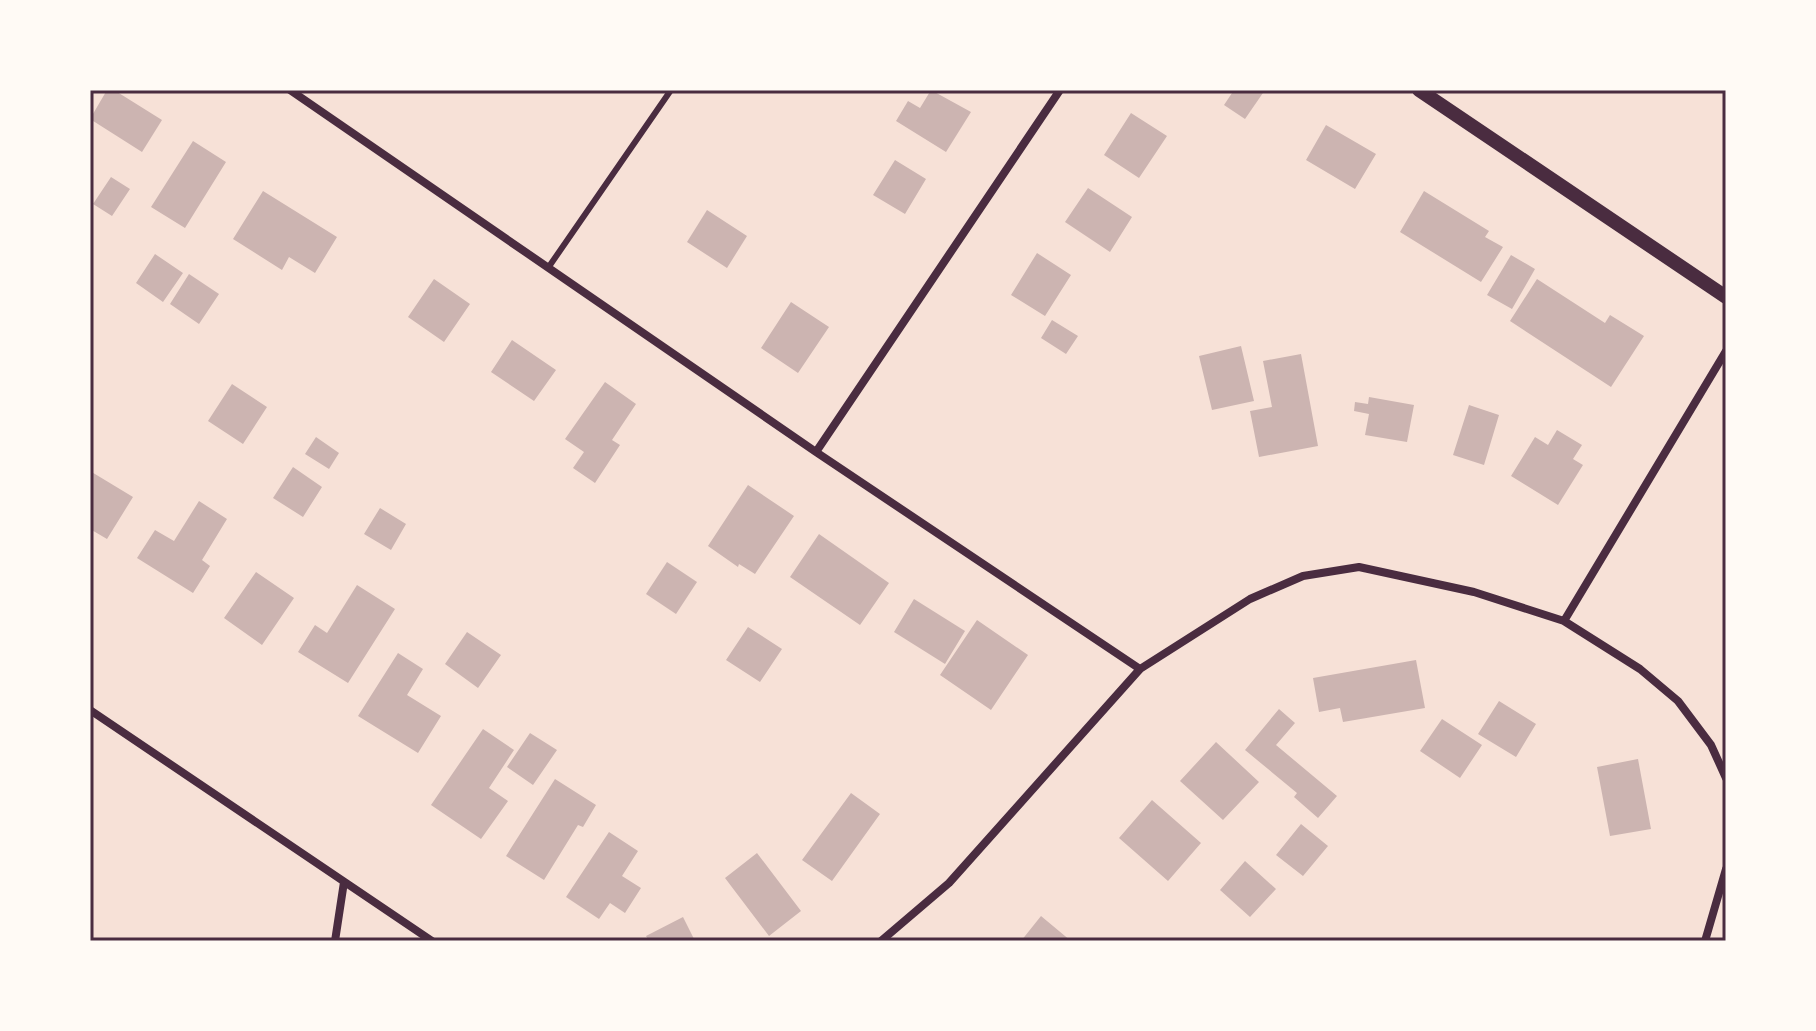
<svg xmlns="http://www.w3.org/2000/svg" width="1816" height="1031" viewBox="0 0 1816 1031" font-family="'Alegreya Sans',sans-serif">
<rect width="100%" height="100%" fill="#f7e1d7"/>
<path fill="#ccb4b1" d="M107 90H114L162 120 142 152 90 119Z
M931 90 971 112 946 152 896 121 908 101 920 108Z
M1234 90H1265L1245 119 1224 105Z
M1131 113 1167 136 1139 178 1104 155Z
M1326 125 1376 154 1355 189 1306 160Z
M193 141 226 162 185 228 151 207Z
M895 160 926 179 905 214 873 195Z
M111 177 130 189 112 216 93 204Z
M1088 188 1132 217 1110 252 1065 222Z
M263 191 337 237 315 273 289 257 282 270 233 239Z
M1424 191 1489 231 1485 237 1503 247 1481 282 1400 232Z
M707 210 747 236 727 268 687 242Z
M1037 253 1071 275 1045 316 1011 295Z
M155 254 183 273 163 302 136 283Z
M1511 255 1535 269 1512 309 1487 295Z
M189 274 219 294 199 324 170 304Z
M434 279 470 304 444 342 408 317Z
M1537 279 1605 323 1610 315 1644 336 1611 387 1510 321Z
M791 302 829 327 798 373 761 348Z
M1052 320 1078 336 1066 354 1041 338Z
M512 340 556 370 534 401 491 372Z
M1241 346 1254 401 1212 410 1199 356Z
M1301 354 1318 446 1259 457 1250 411 1272 407 1263 361Z
M605 382 636 404 612 440 620 445 595 483 573 468 584 452 565 439Z
M232 384 267 407 243 444 208 421Z
M1369 397 1414 405 1407 442 1365 435 1369 414 1354 411 1355 402 1368 404Z
M1469 405 1499 415 1484 465 1453 455Z
M1557 430 1582 445 1573 459 1583 465 1558 505 1511 476 1535 437 1548 445Z
M316 437 339 453 329 469 305 454Z
M293 467 322 487 303 517 273 498Z
M90 471 133 497 107 539 90 529Z
M748 485 794 516 755 574 739 564 738 567 708 546Z
M199 501 227 519 202 560 210 566 193 593 137 558 155 530 174 541Z
M380 508 406 524 391 550 364 534Z
M819 534 889 583 860 625 790 577Z
M667 562 697 582 676 614 646 594Z
M256 572 294 598 262 645 224 618Z
M357 585 395 609 348 683 298 652 315 625 327 633Z
M914 599 965 631 945 664 894 632Z
M977 620 1028 655 991 710 940 675Z
M748 627 782 649 760 682 726 660Z
M467 632 501 655 478 688 445 664Z
M398 653 423 669 407 695 441 716 418 753 358 716Z
M1416 660 1425 708 1343 722 1340 708 1319 712 1313 678Z
M1499 701 1536 724 1516 757 1478 734Z
M1279 709 1295 723 1276 745 1337 796 1318 818 1294 797 1297 793 1245 750Z
M1442 719 1482 745 1460 778 1420 751Z
M483 729 514 750 489 788 508 801 481 839 431 805Z
M530 733 557 750 533 785 507 767Z
M1216 742 1259 782 1223 820 1180 781Z
M1638 759 1651 829 1610 836 1597 767Z
M555 779 596 805 583 827 578 825 544 880 506 856Z
M851 793 880 814 832 881 802 860Z
M1152 800 1201 843 1168 881 1119 838Z
M1301 824 1328 846 1303 876 1276 855Z
M609 832 638 851 622 876 641 888 625 913 610 903 599 919 566 897Z
M757 853 801 911 769 936 725 878Z
M1245 861 1276 889 1250 917 1220 890Z
M1041 916 1071 941H1021Z
M683 917 695 941H649L646 936Z"/>
<g fill="none" stroke-linecap="round" stroke-linejoin="round">
<path stroke="#4a2c40" stroke-width="6" d="M548 268 671 90"/>
<path stroke="#4a2c40" stroke-width="8" d="M290 90 816 452 1140 669
M816 452 1060 90
M1564 621 1726 351
M90 710 432 941
M335 941 344 882
M881 941 949 883 1140 669 1250 599 1303 576 1359 567 1474 592 1564 621 1640 669 1678 701 1711 745 1726 778
M1705 941 1726 869"/>
<path stroke="#4a2c40" stroke-width="14" d="M1419 90 1726 297"/>
</g>
<rect width="1816" height="1031" fill="none" stroke="#fffaf5" stroke-width="184"/>
<rect x="92" y="92" width="1632" height="847" fill="none" stroke="#4a2c40" stroke-width="3"/>
</svg>
